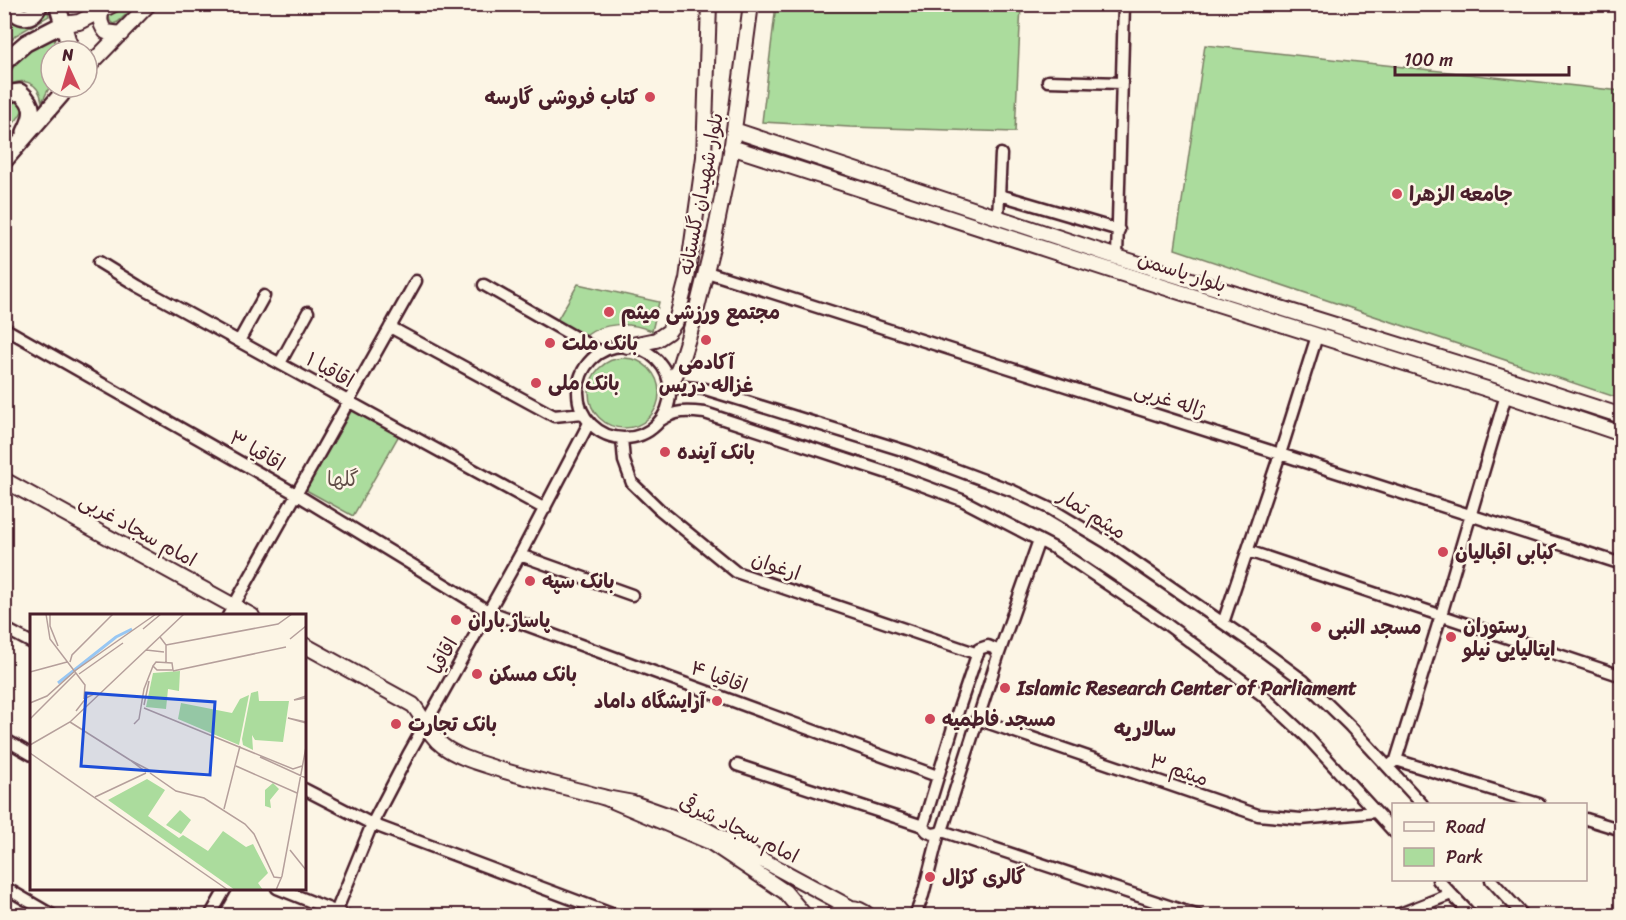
<svg xmlns="http://www.w3.org/2000/svg" width="1626" height="920" viewBox="0 0 1626 920" font-family="Sriracha,'Playpen Sans Arabic',sans-serif">
<rect width="100%" height="100%" fill="#fcf5e5"/>
<filter id="ink" filterUnits="userSpaceOnUse"><feTurbulence type="fractalNoise" baseFrequency=".0167" numOctaves="2"/><feDisplacementMap in="SourceGraphic" scale="12" xChannelSelector="R" yChannelSelector="G"/><feConvolveMatrix kernelMatrix="1 2 1 2 8 2 1 2 1" color-interpolation-filters="sRGB"/></filter>
<g filter="url(#ink)">
<path fill="#abdc9d" stroke="#7a7e64" stroke-width="1.5" d="M46 5 49 16 16 35 5 46 4 17 6 12 12 22 22 24Z
M124 5H136L118 22 113 24 110 21 109 16Z
M776 5H1021L1015 132 850 127 762 122Z
M54 38 57 51H51V84L42 102C39 81 21 76 5 88V78L23 55 39 43Z
M1205 45 1621 91V399L1175 249Z
M14 99 22 101C27 113 12 124 5 133L4 106Z
M578 284 659 302 652 331C630 322 604 321 584 337L556 322Z
M589 393a35 35 0 1 1 70 0a35 35 0 1 1-70 0Z
M352 410 399 435 353 516 306 490Z"/>
<g fill="none" stroke-linecap="round" stroke-linejoin="round">
<defs>
<path id="street" d="M1048 81 1122 83
M1000 195 1119 230
M998 218 1001 154
M1117 257 1124 4
M99 262 138 286 545 509
M707 272 1280 454 1622 564
M484 285 601 352
M390 327 554 416 583 413
M4 328 296 494 488 611 937 776
M239 341 264 296
M578 392a46 46 0 1 1 92 0a46 46 0 1 1-92 0Z
M280 363 308 312
M670 389 685 387 705 389 909 452 1013 491 1051 509 1106 542 1223 623 1261 649 1304 681 1350 726 1422 804
M661 420C676 410 687 411 705 413L900 477 962 500 1054 548 1165 623 1262 695 1307 737 1394 832
M622 438 624 461 632 483 659 509 736 572 978 654
M1248 551 1622 676
M520 555 632 595
M228 616 416 281
M1223 623 1280 454 1317 336
M4 628 32 643
M988 646 995 649 998 656 942 831C934 836 927 834 923 826L958 711 979 649Z
M998 656 1039 540
M977 719 1258 815 1301 819 1375 812
M4 739 32 755
M1396 760 1539 804
M737 765 923 826
M1388 767 1396 760 1441 615 1506 395
M304 789 372 824 617 916
M1586 819 1622 830
M942 831 1199 916
M1438 880 1472 916
M1491 880 1524 916
M4 887 54 916
M277 888 347 916
M336 912 372 824 408 755 520 555 589 423
M210 916 226 888
M915 916 923 895 939 833
M1395 916 1451 894"/>
<path id="secondary" d="M102 10C99 19 100 25 106 32L121 34
M63 24 79 22 114 4
M87 68 149 4
M734 130 1117 257 1502 377 1622 416
M731 147 1113 271 1506 395 1622 434
M627 346 656 340 668 332 676 321 687 279 704 157 709 4
M670 386 679 367 695 316 713 243 730 159 751 4
M4 480 252 616
M304 645 413 705C424 718 429 736 443 746 459 758 480 763 498 769 534 780 570 788 606 798
M805 916 785 892 710 842 606 798 633 803 701 827 851 908
M832 916C846 906 856 905 869 916"/>
<path id="primary" d="M10 4C18 21 32 21 40 4
M57 4 71 51
M4 62 26 43 63 24
M4 97 12 93 20 92C35 105 34 115 25 132
M4 161 61 95 64 87"/>
</defs>
<use href="#street" stroke="#4a1f2b" stroke-width="15"/>
<use href="#secondary" stroke="#4a1f2b" stroke-width="18"/>
<use href="#primary" stroke="#4a1f2b" stroke-width="20"/>
<use href="#street" stroke="#fcf5e5" stroke-width="10"/>
<use href="#secondary" stroke="#fcf5e5" stroke-width="14"/>
<use href="#primary" stroke="#fcf5e5" stroke-width="15"/>
</g>
</g>
<g fill="#d1495b" stroke="#fcf5e5" stroke-width="2">
<circle cx="650" cy="97" r="6"/>
<circle cx="1397" cy="194" r="6"/>
<circle cx="609" cy="312" r="6"/>
<circle cx="706" cy="340" r="6"/>
<circle cx="550" cy="343" r="6"/>
<circle cx="536" cy="383" r="6"/>
<circle cx="665" cy="452" r="6"/>
<circle cx="1443" cy="552" r="6"/>
<circle cx="530" cy="581" r="6"/>
<circle cx="456" cy="620" r="6"/>
<circle cx="1316" cy="627" r="6"/>
<circle cx="1451" cy="637" r="6"/>
<circle cx="477" cy="674" r="6"/>
<circle cx="1005" cy="688" r="6"/>
<circle cx="717" cy="701" r="6"/>
<circle cx="930" cy="719" r="6"/>
<circle cx="396" cy="724" r="6"/>
<circle cx="930" cy="877" r="6"/>
</g>
<g text-anchor="middle" dominant-baseline="central" stroke-width="5" stroke-linejoin="round" paint-order="stroke">
<g font-size="20" font-weight="bold" fill="#4a1f2b" stroke="#fcf5e5" text-anchor="start">
<text x="638" y="97" text-anchor="end">کتاب فروشی گارسه</text>
<text x="1409" y="194">جامعه الزهرا</text>
<text x="621" y="312">مجتمع ورزشی میثم</text>
<text x="562" y="343">بانک ملت</text>
<text x="706" y="362" text-anchor="middle">آکادمی<tspan x="706" dy="23">غزاله دریس</tspan></text>
<text x="548" y="383">بانک ملی</text>
<text x="677" y="452">بانک آینده</text>
<text x="1455" y="552">کبابی اقبالیان</text>
<text x="542" y="581">بانک سپه</text>
<text x="468" y="620">پاساژ باران</text>
<text x="1463" y="626">رستوران<tspan x="1463" dy="23">ایتالیایی نیلو</tspan></text>
<text x="1328" y="627">مسجد النبی</text>
<text x="489" y="674">بانک مسکن</text>
<text x="1017" y="688">Islamic Research Center of Parliament</text>
<text x="705" y="701" text-anchor="end">آرایشگاه داماد</text>
<text x="942" y="719">مسجد فاطمیه</text>
<text x="408" y="724">بانک تجارت</text>
<text x="942" y="877">گالری کژال</text>
</g>
<g font-size="20" fill="#4a1f2b" stroke="#fcf5e5">
<text transform="translate(701 194) rotate(-79)">بلوار شهیدان گلستانه</text>
<text transform="translate(1182 272) rotate(18)">بلوار یاسمن</text>
<text transform="translate(330 370) rotate(29)">اقاقیا ۱</text>
<text transform="translate(1170 400) rotate(18)">ژاله غربی</text>
<text transform="translate(257 451) rotate(30)">اقاقیا ۳</text>
<text transform="translate(1092 514) rotate(32)">میثم تمار</text>
<text transform="translate(138 530) rotate(29)">امام سجاد غربی</text>
<text transform="translate(776 566) rotate(19)">ارغوان</text>
<text transform="translate(443 656) rotate(-61)">اقاقیا</text>
<text transform="translate(719 677) rotate(20)">اقاقیا ۴</text>
<text transform="translate(1179 770) rotate(19)">میثم ۳</text>
<text transform="translate(739 829) rotate(26)">امام سجاد شرقی</text>
</g>
<g font-size="20" fill="#624e48" stroke="#fcf5e5">
<text x="343" y="479">گلها</text>
</g>
<g font-size="21" font-weight="bold" fill="#4a1f2b" stroke="#fcf5e5">
<text x="1145" y="729">سالاریه</text>
</g>
</g>
<g transform="translate(30 614)">
<rect width="276" height="276" fill="#fcf5e5"/>
<path d="M150 57 149 77 138 75 136 95 116 93 123 59ZM228 77 229 87H259L253 128 225 126 222 121 223 136 213 131 212 125 221 79ZM219 81 209 131 148 105 151 89 202 99 210 85ZM117 165 135 176 118 202 149 224 153 221 178 237 193 217 216 233 223 230 238 259 228 269 233 276H205L78 186ZM243 169 249 175 240 186 241 194 235 192V176ZM150 196 161 206 151 220 136 211Z" fill="#abdc9d"/>
<path fill="none" stroke="#98c7f3" stroke-width="3" d="M28 69 86 23 102 15"/>
<path fill="none" stroke="#b59f9b" stroke-width="1.5" d="M16 0 20 25 55 71 54 85M20 0V12L28 32M113 15 131 0M130 23 136 31V48M260 25 276 12M136 31 248 10 262 0M116 36 134 38M40 48 42 41 83 0M126 48 142 49 143 56H127L123 52ZM143 57 256 33M0 58 37 48M49 60 93 29M276 82 264 86 276 84M0 89 17 82 46 56 126 0M114 91 119 67M114 94 263 155 272 152M46 97 56 84 66 79M0 105 46 59M40 108 100 146M276 108 258 104 276 109M104 110 109 105 114 75 123 52M0 131 40 108 154 0M0 139 198 276M230 143 276 164M206 152 267 179M116 158 100 146 119 156M120 159 146 177 174 184 215 210 224 220 244 263 252 264M65 183 116 159M194 195 210 132M260 236 276 256M246 276 252 262 276 133"/>
<path fill="#1d4ed8" fill-opacity="0.15" stroke="#1d4ed8" stroke-width="3" d="M56 79 185 88 180 161 51 152Z"/>
<rect width="276" height="276" fill="none" stroke="#4a1f2b" stroke-width="3"/>
</g>
<rect width="1626" height="920" fill="none" stroke="#fcf5e5" stroke-width="24"/>
<rect x="12" y="12" width="1602" height="896" fill="none" stroke="#4a1f2b" stroke-width="2" filter="url(#ink)"/>
<rect x="1392" y="803" width="195" height="78" fill="#fcf5e5" stroke="#b59f9b" stroke-width="1.5"/>
<rect x="1404" y="822" width="30" height="9" fill="#fcf5e5" stroke="#b59f9b" stroke-width="1.5"/>
<text x="1446" y="833" font-size="18" fill="#4a1f2b">Road</text>
<rect x="1404" y="848" width="30" height="18" fill="#abdc9d" stroke="#b59f9b" stroke-width="1.5"/>
<text x="1446" y="863" font-size="18" fill="#4a1f2b">Park</text>
<g transform="translate(69 69) rotate(356)"><circle r="28" fill="#fcf5e5" stroke="#b59f9b" stroke-width="1.5"/>
<path d="M0-4.5L10 22L0 15L-10 22Z" fill="#d1495b"/>
<text y="-9" font-size="16" font-weight="bold" text-anchor="middle" fill="#4a1f2b">N</text>
</g>
<path d="M1395 66v9h174v-9" fill="none" stroke="#4a1f2b" stroke-width="3"/>
<text x="1404" y="66" font-size="18" fill="#4a1f2b" stroke="#fcf5e5" stroke-width="4.5" paint-order="stroke">100 m</text>
</svg>
